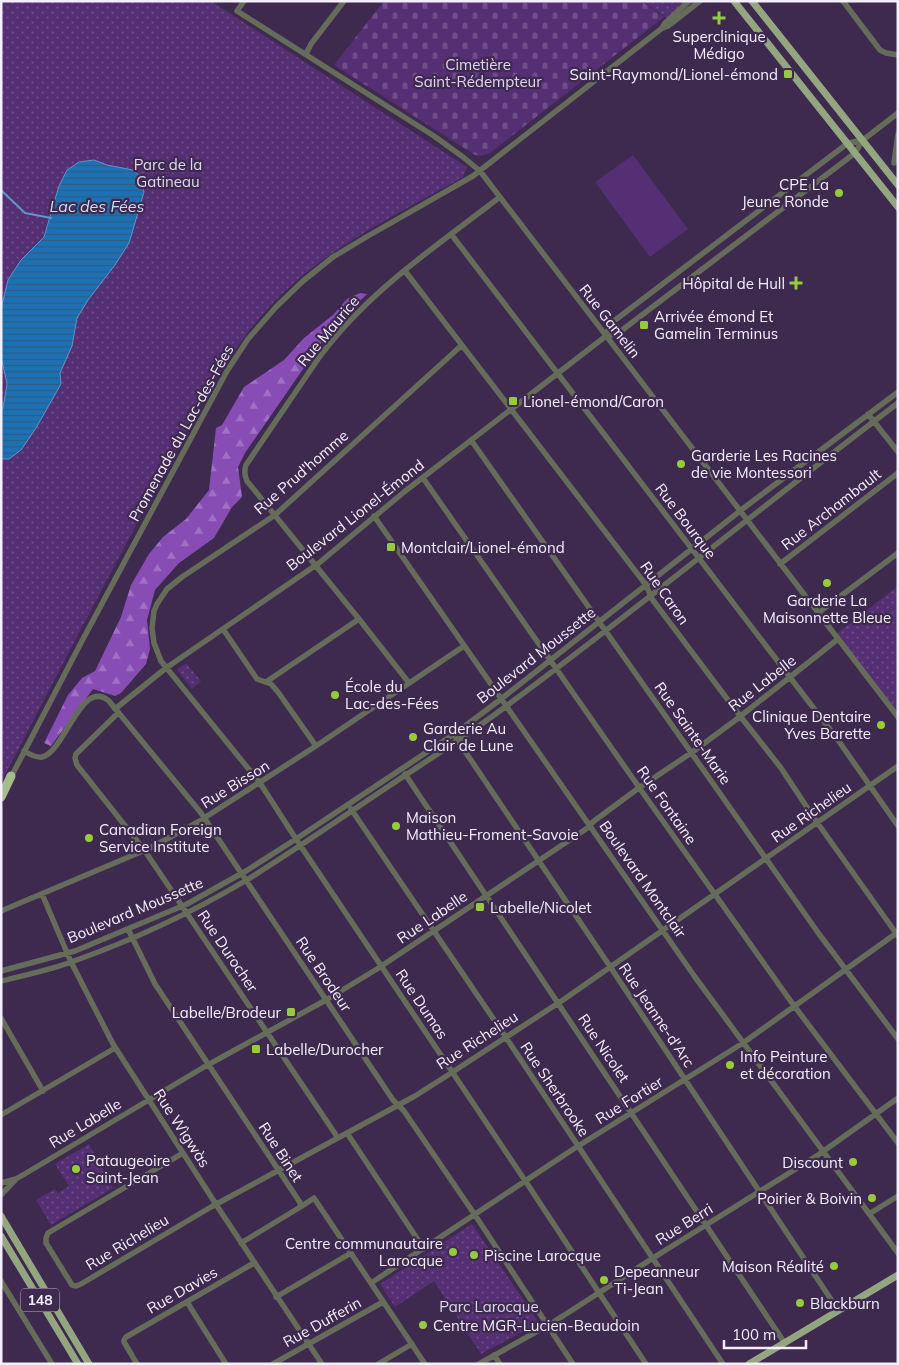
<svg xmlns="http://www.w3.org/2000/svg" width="899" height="1365" viewBox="0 0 899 1365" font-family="Mulish,sans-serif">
<defs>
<pattern id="forest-firs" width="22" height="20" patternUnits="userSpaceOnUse" patternTransform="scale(1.25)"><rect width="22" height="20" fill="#884db5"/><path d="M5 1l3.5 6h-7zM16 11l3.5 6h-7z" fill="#9f70c4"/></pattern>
<pattern id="cemetery-stones" width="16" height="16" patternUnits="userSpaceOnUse" patternTransform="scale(1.25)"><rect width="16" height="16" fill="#552f73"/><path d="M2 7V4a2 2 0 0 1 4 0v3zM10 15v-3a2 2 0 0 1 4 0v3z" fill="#6e4d88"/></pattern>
<pattern id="park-dots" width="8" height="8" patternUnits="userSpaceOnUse" patternTransform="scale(1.25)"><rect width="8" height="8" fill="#552f73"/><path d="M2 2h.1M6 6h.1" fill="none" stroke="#6e4d88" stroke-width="1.8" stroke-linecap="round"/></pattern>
<pattern id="water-rules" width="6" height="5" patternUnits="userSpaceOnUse" patternTransform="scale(1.25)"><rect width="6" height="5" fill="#1c71b5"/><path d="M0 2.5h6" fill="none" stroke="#335c80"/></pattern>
</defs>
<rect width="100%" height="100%" fill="#3e294f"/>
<path fill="#552f73" d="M633 155 688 229 650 257 595 182Z"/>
<path fill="url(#forest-firs)" d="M360 293 367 294 328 333 245 453 238 467 242 497 232 507 214 538 179 563 155 590 147 620 150 649 146 664 121 693 115 696 93 689 51 746 44 743 68 695 82 678 95 671 121 617 131 585 149 554 163 537 186 519 209 490 216 428 222 425 244 387 284 360 304 338 333 315 347 299Z"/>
<path fill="url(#cemetery-stones)" d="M384 1H641L664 17 490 153 481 156 475 155 334 65Z"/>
<path fill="url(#park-dots)" d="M1 1H211L467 167 463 177C401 212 334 244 282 294 227 347 194 418 158 484 105 583 53 682 1 783Z
M642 1H695L673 22Z
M898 586V717L835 635Z
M186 663 201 681 192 689 177 670 179 668Z
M89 1144 113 1188 51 1225 36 1200 55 1189 58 1193 69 1186 55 1164Z
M472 1224 539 1323 481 1354 434 1281 395 1307 380 1284Z"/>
<path fill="url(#water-rules)" stroke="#5d96cb" d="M94 160 107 165 133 170 141 177 144 192 129 243 115 265 88 300 77 318 72 346 60 373 61 384 36 428 21 450 9 459H1V412L3 408 7 384 1 356V309L8 280 21 260 44 237 59 186 67 170 79 162Z"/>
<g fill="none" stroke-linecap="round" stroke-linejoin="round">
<path stroke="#5d96cb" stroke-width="2" d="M1 190 25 213 51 218"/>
<path stroke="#656d5a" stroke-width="5.5" d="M244 1 237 11 434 136 463 157 480 171 898 717
M843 1 880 50 886 53 898 55
M661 29 665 23 689 1
M306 54 311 44 344 1
M894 163 898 134
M451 234 838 740 898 826
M405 271 646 585 652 599 737 712 781 768 814 818 898 936
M606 336 610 324 848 143 863 140
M462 345 275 515 182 577 167 589 157 604 154 611 152 628 154 643 161 661 260 783 296 839 528 1185 646 1364
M868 414 898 452
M471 440 819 934 898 1039
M423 478 643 793 792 1003 898 1143
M374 516 695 977 898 1253
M780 564 898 473
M818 613 898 553
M223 629 257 679 271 684 278 692 316 746
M266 682 359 619
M409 683 359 619 247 481C244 475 244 471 246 465L318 359C366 293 436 246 500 197
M115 709 166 668 319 563 404 492 606 336 617 334 855 153 863 140 898 113
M118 713 76 754 75 758 77 765 145 851 338 1138
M456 738 607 962 838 1310
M24 751C29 754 36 758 42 757 65 752 81 677 109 701L201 813 393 1100 404 1111 477 1218 573 1364
M405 774 784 1342
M10 779 83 639 227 371 248 339 276 307 303 281 333 257 368 236 473 176 661 29 668 26 700 1
M351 809 501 1030 723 1364
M42 894 71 962 113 1044 219 1209 322 1364
M1 911 150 848 198 822 316 746 464 646
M128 929 155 984 299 1201 302 1206 314 1198 425 1364
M1 971 75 951 187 904 246 871 296 839 457 732 501 699 745 507 898 392
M1 981C25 975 51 970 74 961 133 940 191 913 245 881 294 851 341 818 389 786 428 760 468 735 505 707 638 609 766 503 898 403
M1 1018 43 1091
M1 1115 115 1048
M347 1133 424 1249
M183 1153 48 1233 46 1238V1243L72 1285 76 1286 81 1284 211 1207 415 1096 448 1075 563 1000 898 766
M1 1183 16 1179
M1 1195 16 1179 33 1169 204 1067 326 1000 377 969 586 829 594 821 636 790 691 753 737 719 838 639
M869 1214 898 1196
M241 1243 302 1206
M1 1281 52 1364
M371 1283 575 1148 743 1043 898 932
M276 1297 351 1253
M187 1302 226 1364
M494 1355 500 1364
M137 1364 124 1342V1340L126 1337 254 1263
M273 1364 383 1302
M378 1364 412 1344
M479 1364 552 1323 653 1258 818 1155 898 1098"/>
<path stroke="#94a67f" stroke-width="7" d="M734 1 898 207
M752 1 898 185
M1 1216 89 1364
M1 1236 78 1364
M749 1364 898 1275"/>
<path stroke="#a6bc8d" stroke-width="9" d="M1 797 11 776"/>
</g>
<g fill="#96cc3a" stroke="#3e294f" stroke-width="2">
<path d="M716.5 10.5h5v5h5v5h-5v5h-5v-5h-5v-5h5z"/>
<rect x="783" y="69" width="10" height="10" rx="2.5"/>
<circle cx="839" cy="193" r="5"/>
<path d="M793.5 275.5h5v5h5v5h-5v5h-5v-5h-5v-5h5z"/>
<rect x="639" y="320" width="10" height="10" rx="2.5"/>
<rect x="508" y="396" width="10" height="10" rx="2.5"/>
<circle cx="681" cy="464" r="5"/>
<rect x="386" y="542" width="10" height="10" rx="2.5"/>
<circle cx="827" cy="583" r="5"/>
<circle cx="335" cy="695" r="5"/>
<circle cx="881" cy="725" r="5"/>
<circle cx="413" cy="737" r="5"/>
<circle cx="396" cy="826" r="5"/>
<circle cx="89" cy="838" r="5"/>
<rect x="475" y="902" width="10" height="10" rx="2.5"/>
<rect x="286" y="1007" width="10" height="10" rx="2.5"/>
<rect x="251" y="1044" width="10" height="10" rx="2.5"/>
<circle cx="730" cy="1065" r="5"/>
<circle cx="853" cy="1162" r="5"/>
<circle cx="76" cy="1169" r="5"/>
<circle cx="872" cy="1198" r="5"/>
<circle cx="453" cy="1252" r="5"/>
<circle cx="474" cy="1255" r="5"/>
<circle cx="834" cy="1266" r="5"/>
<circle cx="604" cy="1280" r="5"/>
<circle cx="800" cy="1303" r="5"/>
<circle cx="423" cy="1325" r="5"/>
</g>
<g text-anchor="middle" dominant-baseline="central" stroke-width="4.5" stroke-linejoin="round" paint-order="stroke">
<rect fill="#3e294f" stroke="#beb3c9" stroke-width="1" x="21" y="1288.5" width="38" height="23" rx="4"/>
<g font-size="14" font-weight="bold" fill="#f5eefd">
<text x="40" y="1300">148</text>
</g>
<g font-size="15" fill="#f5eefd" stroke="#3e294f" text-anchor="start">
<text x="719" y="36" text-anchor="middle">Superclinique<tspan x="719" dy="17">Médigo</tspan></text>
<text x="778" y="74" text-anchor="end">Saint-Raymond/Lionel-émond</text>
<text x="829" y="184" text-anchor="end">CPE La<tspan x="829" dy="17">Jeune Ronde</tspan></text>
<text x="785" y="283" text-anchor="end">Hôpital de Hull</text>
<text x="654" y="316">Arrivée émond Et<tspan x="654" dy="17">Gamelin Terminus</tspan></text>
<text x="523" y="401">Lionel-émond/Caron</text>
<text x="691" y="455">Garderie Les Racines<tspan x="691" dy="17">de vie Montessori</tspan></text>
<text x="401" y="547">Montclair/Lionel-émond</text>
<text x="827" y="600" text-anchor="middle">Garderie La<tspan x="827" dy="17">Maisonnette Bleue</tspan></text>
<text x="345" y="686">École du<tspan x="345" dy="17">Lac-des-Fées</tspan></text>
<text x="871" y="716" text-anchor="end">Clinique Dentaire<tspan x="871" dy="17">Yves Barette</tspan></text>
<text x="423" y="728">Garderie Au<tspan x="423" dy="17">Clair de Lune</tspan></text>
<text x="406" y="817">Maison<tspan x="406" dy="17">Mathieu-Froment-Savoie</tspan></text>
<text x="99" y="829">Canadian Foreign<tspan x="99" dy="17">Service Institute</tspan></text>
<text x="490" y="907">Labelle/Nicolet</text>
<text x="281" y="1012" text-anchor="end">Labelle/Brodeur</text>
<text x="266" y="1049">Labelle/Durocher</text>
<text x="740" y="1056">Info Peinture<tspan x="740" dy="17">et décoration</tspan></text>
<text x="86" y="1160">Pataugeoire<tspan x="86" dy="17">Saint-Jean</tspan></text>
<text x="843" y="1162" text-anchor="end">Discount</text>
<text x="862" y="1198" text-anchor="end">Poirier &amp; Boivin</text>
<text x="443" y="1243" text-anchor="end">Centre communautaire<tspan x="443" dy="17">Larocque</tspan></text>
<text x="484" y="1255">Piscine Larocque</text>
<text x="824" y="1266" text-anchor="end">Maison Réalité</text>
<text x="614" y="1271">Depeanneur<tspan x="614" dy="17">Ti-Jean</tspan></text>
<text x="810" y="1303">Blackburn</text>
<text x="433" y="1325">Centre MGR-Lucien-Beaudoin</text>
</g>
<g font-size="15" fill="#e1d4ef" stroke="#3e294f">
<text x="478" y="64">Cimetière<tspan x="478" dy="17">Saint-Rédempteur</tspan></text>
<text x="168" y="164">Parc de la<tspan x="168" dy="17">Gatineau</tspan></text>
<text x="489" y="1306">Parc Larocque</text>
</g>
<g font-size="15" fill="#f5eefd" stroke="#3e294f">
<text transform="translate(610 321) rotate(52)">Rue Gamelin</text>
<text transform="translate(328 331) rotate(-50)">Rue Maurice</text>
<text transform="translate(181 433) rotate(-61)">Promenade du Lac-des-Fées</text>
<text transform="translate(301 472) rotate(-41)">Rue Prud'homme</text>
<text transform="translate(831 509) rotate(-38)">Rue Archambault</text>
<text transform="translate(355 515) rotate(-38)">Boulevard Lionel-Émond</text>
<text transform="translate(686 521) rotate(53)">Rue Bourque</text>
<text transform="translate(665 593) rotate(55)">Rue Caron</text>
<text transform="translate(536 655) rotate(-38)">Boulevard Moussette</text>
<text transform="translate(762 683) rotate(-38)">Rue Labelle</text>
<text transform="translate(693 733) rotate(55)">Rue Sainte-Marie</text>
<text transform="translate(235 784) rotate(-32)">Rue Bisson</text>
<text transform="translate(667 805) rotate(55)">Rue Fontaine</text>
<text transform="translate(811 812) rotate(-35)">Rue Richelieu</text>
<text transform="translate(643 879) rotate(55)">Boulevard Montclair</text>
<text transform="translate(135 910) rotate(-23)">Boulevard Moussette</text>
<text transform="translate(432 917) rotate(-34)">Rue Labelle</text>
<text transform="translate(228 951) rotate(56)">Rue Durocher</text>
<text transform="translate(324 974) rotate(56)">Rue Brodeur</text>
<text transform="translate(422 1004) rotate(56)">Rue Dumas</text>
<text transform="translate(657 1015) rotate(56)">Rue Jeanne-d'Arc</text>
<text transform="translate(477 1040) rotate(-33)">Rue Richelieu</text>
<text transform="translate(604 1048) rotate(56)">Rue Nicolet</text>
<text transform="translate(555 1089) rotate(56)">Rue Sherbrooke</text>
<text transform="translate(629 1100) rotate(-32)">Rue Fortier</text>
<text transform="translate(85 1123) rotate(-31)">Rue Labelle</text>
<text transform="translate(182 1128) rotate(57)">Rue Wìgwàs</text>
<text transform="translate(281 1152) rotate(57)">Rue Binet</text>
<text transform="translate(684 1224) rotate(-32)">Rue Berri</text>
<text transform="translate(127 1242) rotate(-31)">Rue Richelieu</text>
<text transform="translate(182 1290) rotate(-30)">Rue Davies</text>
<text transform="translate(322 1322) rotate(-29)">Rue Dufferin</text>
</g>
<g font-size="16" font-style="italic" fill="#c9dff5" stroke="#3e294f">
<text x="97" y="206">Lac des Fées</text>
</g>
</g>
<rect width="899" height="1365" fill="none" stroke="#f5eefd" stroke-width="5"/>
<path d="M724 1340v8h82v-8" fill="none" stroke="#f5eefd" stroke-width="2.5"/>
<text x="732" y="1340" font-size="15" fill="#f5eefd" stroke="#3e294f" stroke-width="4" paint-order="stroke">100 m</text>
</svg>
